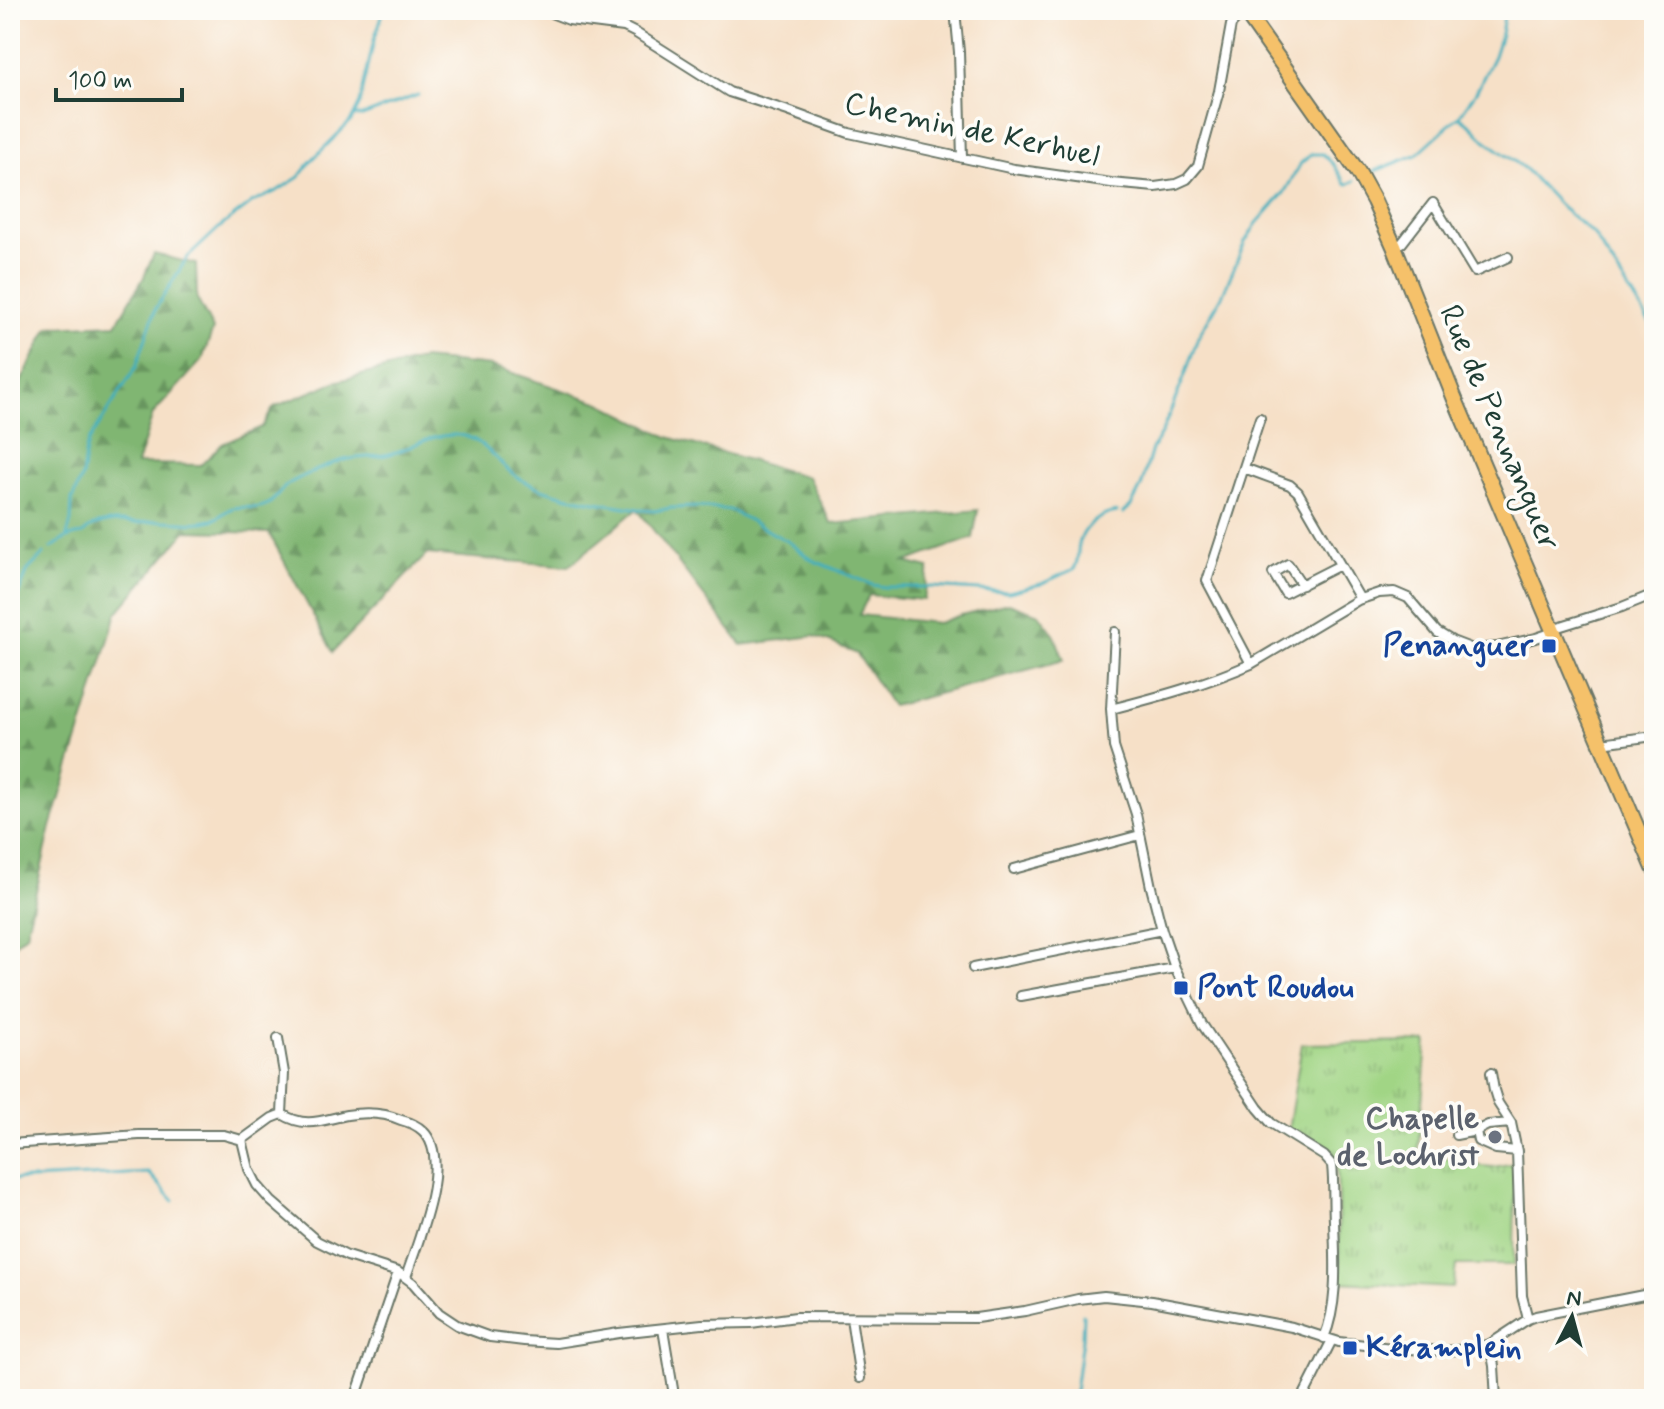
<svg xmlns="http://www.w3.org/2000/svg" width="1664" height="1409" viewBox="0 0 1664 1409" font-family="Mynerve,sans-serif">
<defs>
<pattern id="forest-firs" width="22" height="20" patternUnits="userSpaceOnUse" patternTransform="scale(2)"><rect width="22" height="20" fill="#80b672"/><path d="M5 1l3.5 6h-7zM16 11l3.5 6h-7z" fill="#68955e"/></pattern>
<pattern id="park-tufts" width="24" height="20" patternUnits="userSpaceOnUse" patternTransform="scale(2)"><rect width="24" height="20" fill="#a1d585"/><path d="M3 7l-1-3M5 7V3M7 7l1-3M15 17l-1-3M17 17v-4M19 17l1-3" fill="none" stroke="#83ae6e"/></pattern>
</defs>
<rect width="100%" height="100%" fill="#fdfcf7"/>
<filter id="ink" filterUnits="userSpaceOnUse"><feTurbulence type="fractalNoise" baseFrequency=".0125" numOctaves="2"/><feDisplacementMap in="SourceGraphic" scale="16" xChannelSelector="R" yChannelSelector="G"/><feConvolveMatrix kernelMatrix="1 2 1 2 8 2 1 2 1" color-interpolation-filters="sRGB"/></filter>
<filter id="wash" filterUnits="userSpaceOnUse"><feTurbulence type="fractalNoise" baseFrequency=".006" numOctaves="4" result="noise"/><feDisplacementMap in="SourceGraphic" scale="32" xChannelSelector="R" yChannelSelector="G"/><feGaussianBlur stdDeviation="1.8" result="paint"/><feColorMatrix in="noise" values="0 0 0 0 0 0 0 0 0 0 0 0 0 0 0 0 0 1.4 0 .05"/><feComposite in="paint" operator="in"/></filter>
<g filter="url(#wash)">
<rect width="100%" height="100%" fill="#f6e0c7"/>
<path fill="url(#forest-firs)" stroke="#507a53" stroke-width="2" d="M154 254 196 264 197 299 213 329 202 360 153 414 137 464 201 465 222 444 262 427 274 407 335 382 423 359 492 366 601 403 668 437 808 477 831 524 978 510 973 538 905 562 929 568 924 600 869 595 859 615 938 623 961 615 1009 603 1039 614 1054 634 1064 660 892 706 857 654 835 644 814 636 742 645 637 509 569 566 427 554 333 652 269 533 186 531 117 613 51 827 26 934 10 948V403L49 327 116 324 143 279Z"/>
<path fill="url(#park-tufts)" stroke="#60895c" stroke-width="2" d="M1427 1042 1418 1151 1481 1166 1493 1167 1515 1163 1514 1265H1456L1453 1288 1340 1282 1337 1158 1288 1130 1302 1044Z"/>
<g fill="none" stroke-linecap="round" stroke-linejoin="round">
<path stroke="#40afbd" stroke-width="3" d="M354 116H362L418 95
M1459 116 1473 127 1485 140 1525 169 1561 207 1593 234 1654 329
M1367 174 1416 155 1459 116 1476 92 1494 56 1501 34 1505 10
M1123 513 1131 506 1141 487 1152 449 1162 432 1184 378 1198 337 1222 296 1245 242 1257 223 1284 193 1301 163 1312 154H1323L1334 165 1345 183 1348 184 1354 181
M67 536 71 521 72 500 82 477 86 449 89 441 136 367 156 308 187 258 220 227 253 202 277 191 299 177 311 161 351 121 360 103 374 40 384 10
M51 548C62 541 69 535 83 534 95 520 116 521 133 523 143 524 153 520 163 521 179 521 196 525 212 520 220 518 225 510 233 508 245 505 256 511 268 504 277 499 281 488 290 483 303 475 320 469 334 463 355 454 373 460 393 453 417 446 429 434 457 435 483 435 499 467 520 479 558 500 602 502 644 510L654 511 671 508 699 507 730 510 789 542 812 560 873 585 884 587H932L1009 592 1041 584 1074 569C1079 561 1077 553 1079 544 1083 527 1100 514 1117 512
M10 625 17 597 28 570 44 554
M10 1180 149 1173 174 1201
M1074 1399 1082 1339 1083 1314"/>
</g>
</g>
<g filter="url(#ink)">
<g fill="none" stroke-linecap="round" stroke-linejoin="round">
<defs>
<path id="street" d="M543 10 569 20 624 27 636 33 729 92 788 111 849 133 1014 169 1111 183 1155 187 1176 184 1187 179 1198 166 1219 91 1231 25 1244 11 1248 10
M955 10 959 52 962 158
M1394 246 1402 243 1433 203 1475 272 1508 257
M1244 468 1290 485 1298 492 1360 599
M1302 585 1288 564 1273 573 1285 593 1340 565
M1115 632 1111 709 1114 747 1136 814 1151 887 1162 930 1175 968 1202 1024 1258 1108 1271 1123 1324 1156 1332 1165C1334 1183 1333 1202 1334 1221 1335 1259 1339 1302 1324 1338
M1251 664 1207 581 1260 418
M1111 709C1158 697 1206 684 1251 664L1358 600 1379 593 1394 592 1408 598 1437 632 1452 641 1473 649 1497 647 1536 638 1548 634 1558 627 1622 607 1654 594
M1601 743 1654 736
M1014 869 1140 835
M973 968 1162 930
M1021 996 1175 968
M278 1038 284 1073 282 1114
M1491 1073 1494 1090 1498 1103 1511 1123
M282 1114C306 1129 322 1120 347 1115 365 1112 385 1113 401 1120 409 1122 417 1125 423 1131 453 1160 417 1243 406 1277
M1456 1135 1476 1131
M242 1140 249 1169 257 1185 271 1201 317 1241 347 1256 398 1272 413 1283 439 1313 457 1325 490 1337 524 1341 556 1343 619 1333 702 1324 751 1323 796 1317 976 1318 1025 1311 1078 1299 1104 1296 1152 1301 1271 1323 1292 1327 1339 1342 1392 1348 1444 1351 1469 1349 1490 1344 1528 1319 1536 1316 1654 1293
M10 1144 139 1135H224L242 1140 272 1118 282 1114
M1517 1151 1511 1123 1488 1125 1476 1131 1478 1141 1496 1149 1517 1151 1522 1296 1528 1319
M851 1318 860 1378
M663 1329 673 1389V1399
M1490 1344 1494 1366 1496 1399
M355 1399 398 1272
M1302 1399 1332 1340"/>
<path id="primary" d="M1244 10 1358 172 1374 201 1394 246 1454 397 1654 868"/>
</defs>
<use href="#street" stroke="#6a7667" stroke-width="12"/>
<use href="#primary" stroke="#6a7667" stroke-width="18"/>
<use href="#street" stroke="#fff" stroke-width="8"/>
<use href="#primary" stroke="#f5c16b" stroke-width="14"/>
</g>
</g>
<g fill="#1a4fb4" stroke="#fdfcf7" stroke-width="3">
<rect x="1541" y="638" width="16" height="16" rx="4"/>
<rect x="1173" y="980" width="16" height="16" rx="4"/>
<rect x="1342" y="1340" width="16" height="16" rx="4"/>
</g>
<circle fill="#6b7280" stroke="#fdfcf7" stroke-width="3" cx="1495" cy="1137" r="8"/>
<g text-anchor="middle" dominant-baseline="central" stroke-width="7" stroke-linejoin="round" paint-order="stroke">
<g font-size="32" fill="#1f3d34" stroke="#fdfcf7">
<text transform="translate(972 130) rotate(12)">Chemin de Kerhuel</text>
<text transform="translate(1499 428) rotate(67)">Rue de Pennanguer</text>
</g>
<g font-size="32" font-weight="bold" fill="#164399" stroke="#fdfcf7" text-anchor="start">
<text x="1533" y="646" text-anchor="end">Penanguer</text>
<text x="1197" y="988">Pont Roudou</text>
<text x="1366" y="1348">Kéramplein</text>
</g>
<g font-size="32" font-weight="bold" fill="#5b616d" stroke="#fdfcf7" text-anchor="end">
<text x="1479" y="1119">Chapelle<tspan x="1479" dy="37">de Lochrist</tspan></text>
</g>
</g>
<rect width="1664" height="1409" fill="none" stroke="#fdfcf7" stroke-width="40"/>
<g transform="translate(1572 1317) rotate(6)" stroke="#fdfcf7" stroke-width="6" paint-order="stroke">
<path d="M0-6L14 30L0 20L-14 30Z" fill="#1f3d34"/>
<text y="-12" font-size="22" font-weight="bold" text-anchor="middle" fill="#1f3d34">N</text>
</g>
<path d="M56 88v12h126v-12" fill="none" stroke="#1f3d34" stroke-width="4"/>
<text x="68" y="88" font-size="24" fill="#1f3d34" stroke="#fdfcf7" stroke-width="6" paint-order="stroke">100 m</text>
</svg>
